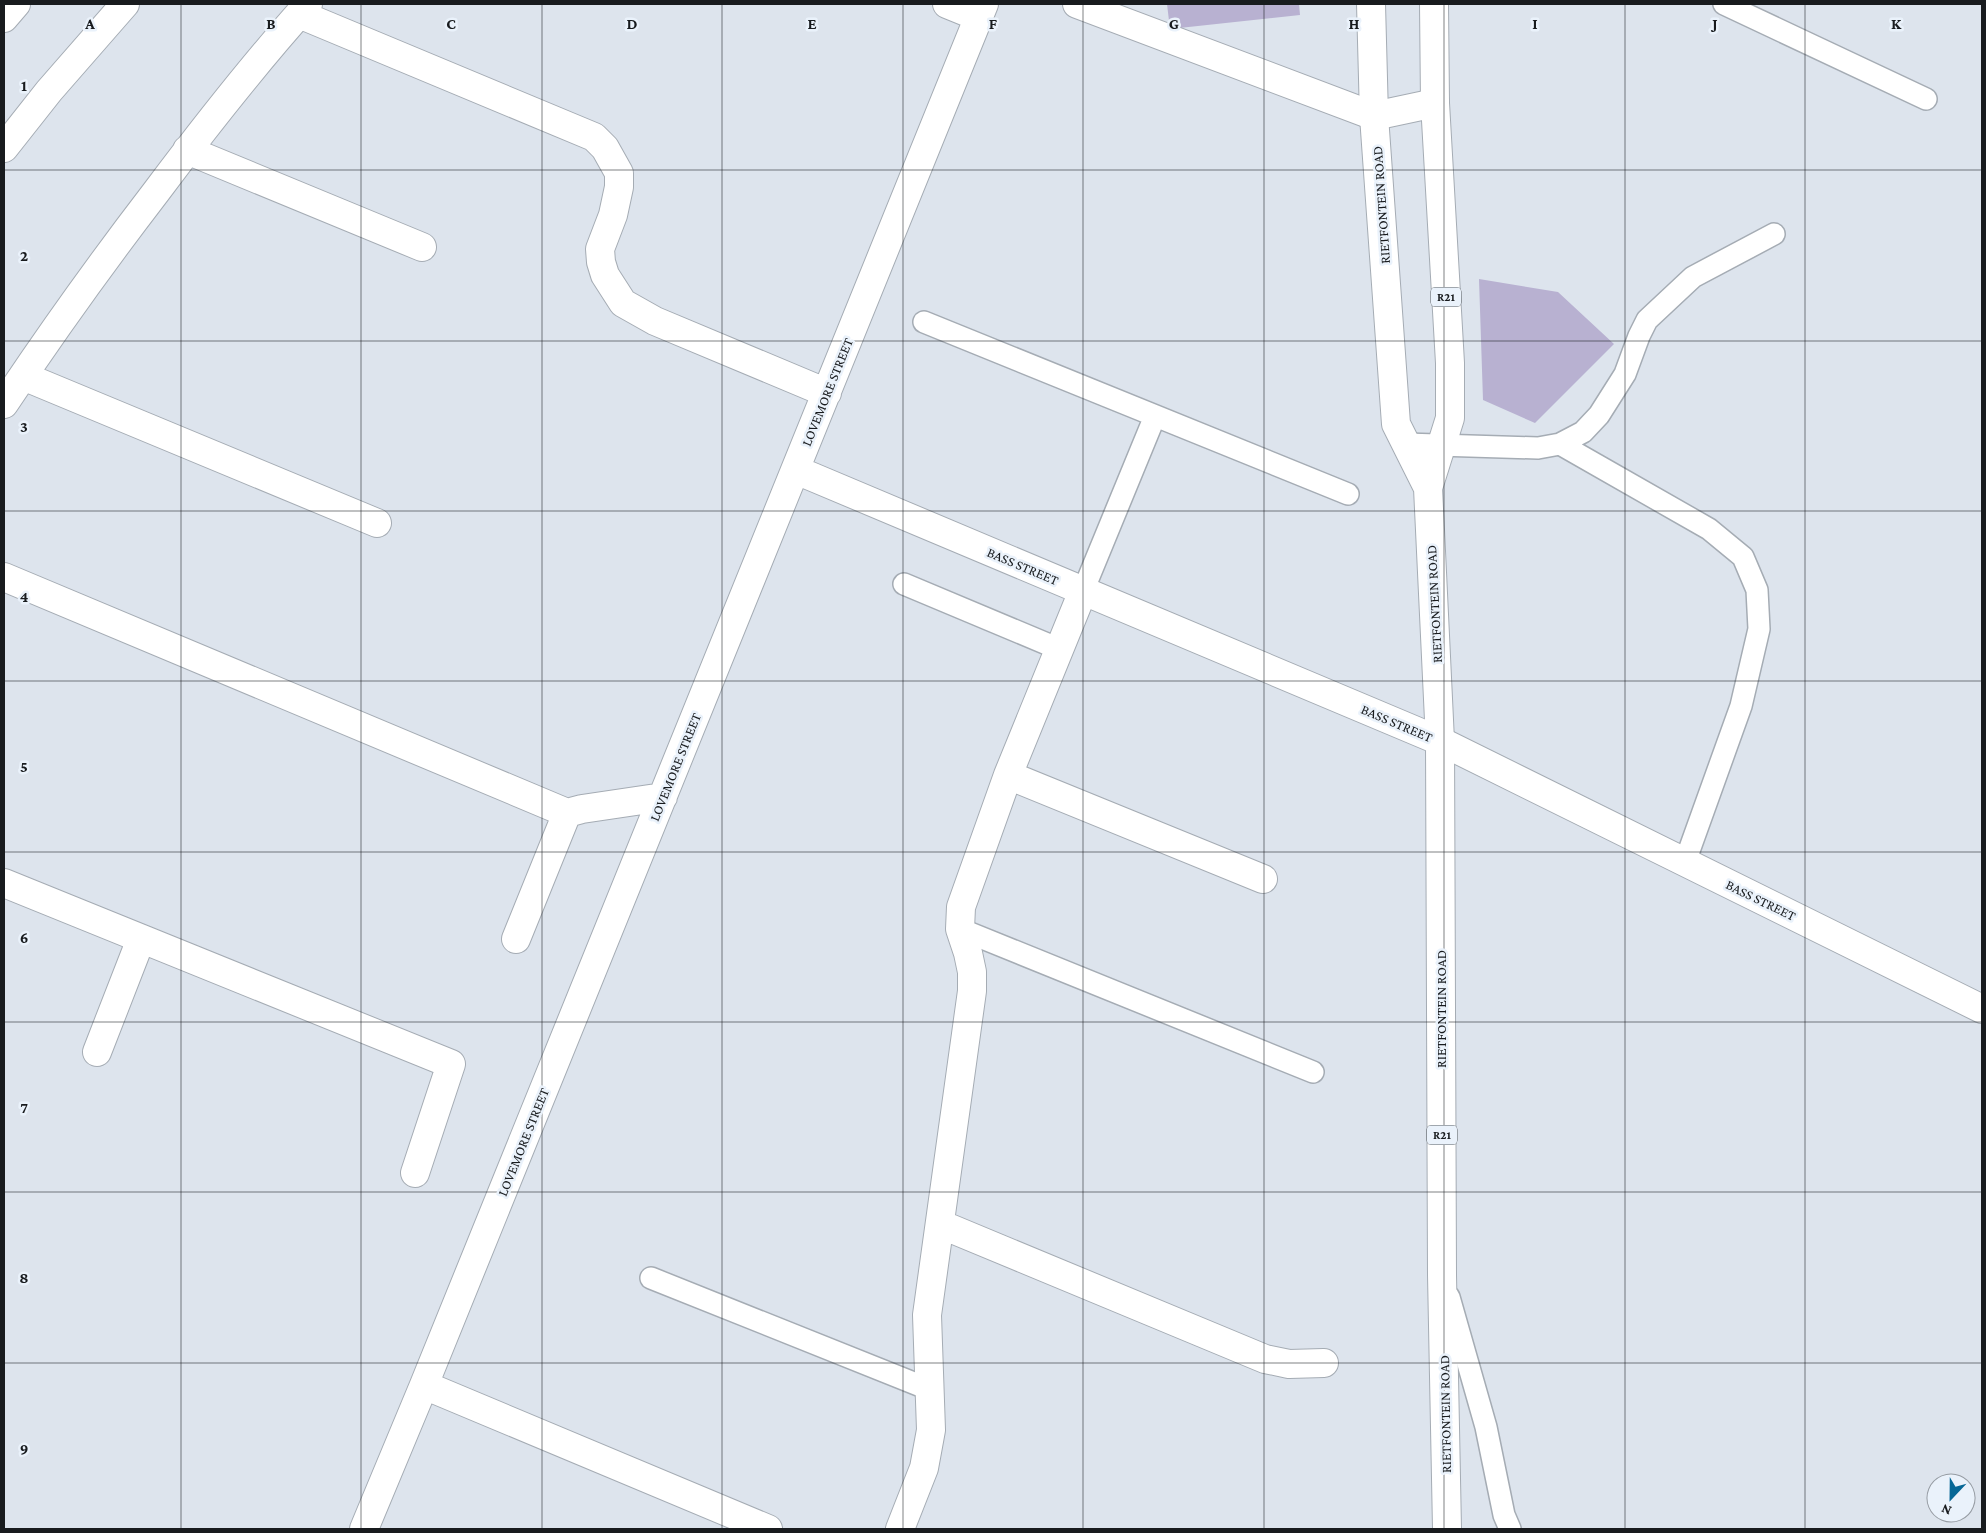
<svg xmlns="http://www.w3.org/2000/svg" width="1986" height="1533" viewBox="0 0 1986 1533" font-family="'Crimson Pro',serif">
<rect width="100%" height="100%" fill="#dde4ed"/>
<path fill="#b8b1d1" d="M1167 4H1299L1300 15 1170 29Z
M1479 279 1558 292 1614 344 1535 423 1483 400Z"/>
<g fill="none" stroke-linecap="round" stroke-linejoin="round">
<defs>
<path id="lane" d="M1724 4 1926 99
M924 322 1348 494
M1405 444 1538 448 1560 444 1583 432 1599 415 1625 374 1639 336 1647 320 1693 277 1774 234
M1560 444 1709 529 1743 557 1757 590 1759 629 1741 706 1685 862
M904 584 1059 649
M1083 591 1155 416
M960 929 1313 1072
M651 1278 931 1390
M1449 1297 1486 1427 1504 1515 1510 1529"/>
<path id="street" d="M947 4 979 17
M1077 4 1374 116 1435 103
M299 14 594 137 605 148 619 173V187L613 215 600 249 601 262 605 275 623 303 655 321 827 393
M187 150 422 247
M23 376 377 523
M4 404C52 332 103 261 156 192 204 128 254 64 308 4
M796 470 1440 741 1982 1009
M4 577 567 813 582 809 663 797
M1008 775 1263 879
M4 883 451 1064 415 1173
M516 939 567 813
M97 1052 141 939
M940 1224 1265 1359 1289 1364 1324 1363
M424 1385 768 1529
M364 1529 424 1385 984 4
M900 1529 924 1468 931 1430 927 1315 972 991V972L968 953 960 929 961 907 1008 775 1083 591"/>
<path id="secondary" d="M4 18 16 4
M4 148 49 91 125 4"/>
<path id="primary" d="M1371 4 1374 116 1396 424 1428 488
M1434 4 1435 103 1450 363V418L1428 488 1440 741 1442 1275 1447 1529"/>
</defs>
<use href="#lane" stroke="#a5acb4" stroke-width="24"/>
<use href="#street" stroke="#a5acb4" stroke-width="30"/>
<use href="#secondary" stroke="#a5acb4" stroke-width="30"/>
<use href="#primary" stroke="#a5acb4" stroke-width="30"/>
<use href="#lane" stroke="#fff" stroke-width="21"/>
<use href="#street" stroke="#fff" stroke-width="28"/>
<use href="#secondary" stroke="#fff" stroke-width="28"/>
<use href="#primary" stroke="#fff" stroke-width="28"/>
</g>
<path fill="none" stroke="#181b1e" stroke-width="1" stroke-opacity="0.55" d="M181 4V1529M361 4V1529M542 4V1529M722 4V1529M903 4V1529M1083 4V1529M1264 4V1529M1444 4V1529M1625 4V1529M1805 4V1529M4 170H1982M4 341H1982M4 511H1982M4 681H1982M4 852H1982M4 1022H1982M4 1192H1982M4 1363H1982"/>
<g text-anchor="middle" dominant-baseline="central" stroke-width="5" stroke-linejoin="round" paint-order="stroke">
<g fill="#eaf2fb" stroke="#575c60" stroke-width="1">
<rect x="1431" y="287.5" width="30" height="19" rx="4"/>
<rect x="1427" y="1125.5" width="30" height="19" rx="4"/>
</g>
<g font-size="12" font-weight="bold" fill="#181b1e">
<text x="1446" y="297">R21</text>
<text x="1442" y="1135">R21</text>
</g>
<g font-size="14" fill="#181b1e" stroke="#eaf2fb">
<text transform="translate(1381 205) rotate(-94)">RIETFONTEIN ROAD</text>
<text transform="translate(827 392) rotate(-68)">LOVEMORE STREET</text>
<text transform="translate(1023 566) rotate(23)">BASS STREET</text>
<text transform="translate(1434 604) rotate(-93)">RIETFONTEIN ROAD</text>
<text transform="translate(1397 723) rotate(23)">BASS STREET</text>
<text transform="translate(675 767) rotate(-68)">LOVEMORE STREET</text>
<text transform="translate(1761 900) rotate(26)">BASS STREET</text>
<text transform="translate(1441 1009) rotate(-90)">RIETFONTEIN ROAD</text>
<text transform="translate(523 1142) rotate(-68)">LOVEMORE STREET</text>
<text transform="translate(1445 1414) rotate(-91)">RIETFONTEIN ROAD</text>
</g>
</g>
<g font-size="16" text-anchor="middle" font-weight="bold" fill="#181b1e" stroke="#eaf2fb" stroke-width="5" stroke-linejoin="round" paint-order="stroke">
<text x="90" y="29">A</text>
<text x="271" y="29">B</text>
<text x="451" y="29">C</text>
<text x="632" y="29">D</text>
<text x="812" y="29">E</text>
<text x="993" y="29">F</text>
<text x="1174" y="29">G</text>
<text x="1354" y="29">H</text>
<text x="1535" y="29">I</text>
<text x="1715" y="29">J</text>
<text x="1896" y="29">K</text>
<text x="24" y="91">1</text>
<text x="24" y="261">2</text>
<text x="24" y="432">3</text>
<text x="24" y="602">4</text>
<text x="24" y="772">5</text>
<text x="24" y="943">6</text>
<text x="24" y="1113">7</text>
<text x="24" y="1283">8</text>
<text x="24" y="1454">9</text>
</g>
<rect width="1986" height="1533" fill="none" stroke="#181b1e" stroke-width="10"/>
<g transform="translate(1951 1498) rotate(202)"><circle r="24" fill="#eaf2fb" stroke="#969ca3"/>
<path d="M0-4L9 19L0 12L-9 19Z" fill="#066796"/>
<text y="-8" font-size="14" font-weight="bold" text-anchor="middle" fill="#181b1e">N</text>
</g>
</svg>
